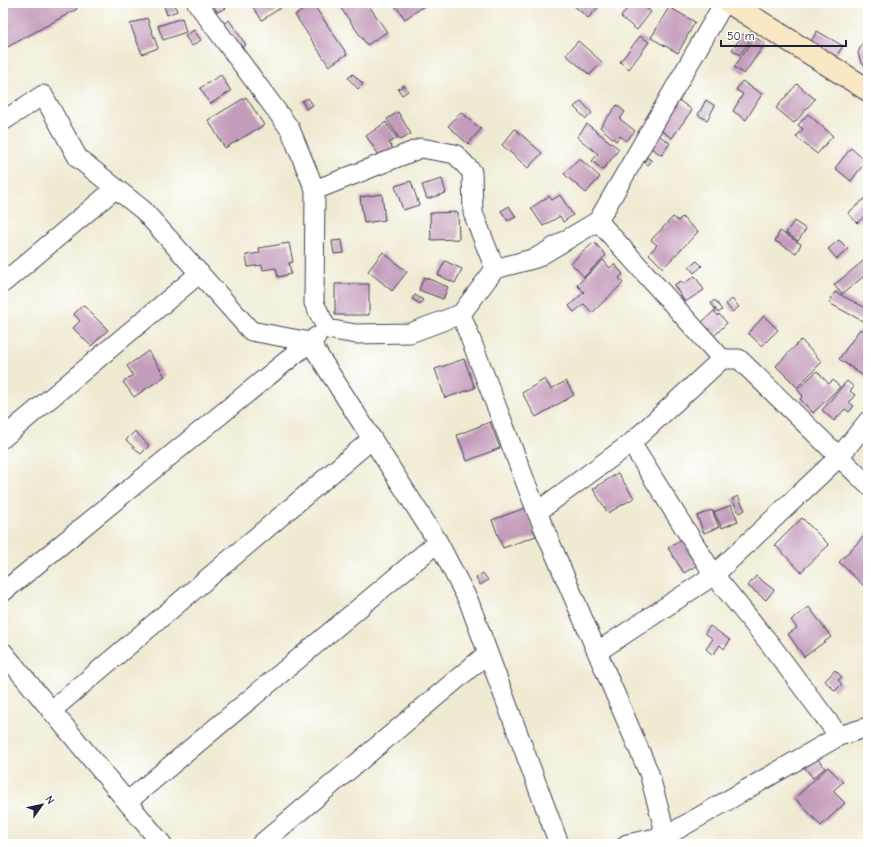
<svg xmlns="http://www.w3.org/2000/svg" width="871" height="847" viewBox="0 0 871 847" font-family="'Comic Neue',sans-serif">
<rect width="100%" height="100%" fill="#fff"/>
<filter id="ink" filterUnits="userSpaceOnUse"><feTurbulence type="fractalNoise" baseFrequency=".025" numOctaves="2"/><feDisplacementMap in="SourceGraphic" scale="8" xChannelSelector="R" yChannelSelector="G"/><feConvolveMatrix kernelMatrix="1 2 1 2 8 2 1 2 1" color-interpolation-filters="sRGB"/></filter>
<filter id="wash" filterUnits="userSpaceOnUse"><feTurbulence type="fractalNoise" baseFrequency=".012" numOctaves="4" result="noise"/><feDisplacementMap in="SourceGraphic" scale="16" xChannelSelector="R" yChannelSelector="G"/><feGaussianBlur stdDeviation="0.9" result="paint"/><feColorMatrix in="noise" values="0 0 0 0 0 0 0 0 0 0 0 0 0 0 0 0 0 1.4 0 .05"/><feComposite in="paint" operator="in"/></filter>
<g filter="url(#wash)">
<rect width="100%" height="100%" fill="#efead2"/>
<g id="blocks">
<path fill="#c49cbb" d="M3 3H74L77 9 4 49Z
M163 3H174L177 11 167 15Z
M220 3H223L226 8 217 12 214 6Z
M250 3H288L262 20Z
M337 3H367L387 32 367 45Z
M393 3H426L427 4 405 19Z
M571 3H602L588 18Z
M631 3H639L651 12 637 30 621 17Z
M313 4 347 54 329 66 295 15Z
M669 7 695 22 678 53 651 38Z
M147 18 158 48 142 54 130 24Z
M182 18 186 32 163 40 158 26Z
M229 20 246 45 240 49 223 24Z
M194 30 201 40 192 46 185 36Z
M817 31 843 46 836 57 810 43Z
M743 34 751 39 740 55 732 50Z
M640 36 649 42 629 69 620 62Z
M755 37 765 44 744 74 734 67Z
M868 40V68L861 62 858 53 862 44Z
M578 41 602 62 590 75 566 55Z
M353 74 363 84 358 89 348 78Z
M221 75 231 91 210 104 200 88Z
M742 81 762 94 746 120 733 111 743 94 736 90Z
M797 84 815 99 794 123 776 108Z
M404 85 408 91 402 95 398 89Z
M246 97 264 125 225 148 208 120Z
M308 98 313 105 306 109 302 101Z
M676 98 692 110 672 138 656 127Z
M706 100 715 106 707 120 698 115Z
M581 101 592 113 586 119 574 107Z
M617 105 625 112 620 119 635 131 626 141 620 136 616 141 600 127Z
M398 112 411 134 400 140 387 119Z
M461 112 481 129 468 144 448 126Z
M808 114 833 136 817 154 796 137 803 129 798 125Z
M386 122 397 138 389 143 394 150 381 158 366 136Z
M587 124 619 149 603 170 592 161 598 154 577 137Z
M515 129 542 153 528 168 502 145Z
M655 133 670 143 662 155 647 146Z
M851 148 866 161 851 181 835 168Z
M647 157 652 161 648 165 644 162Z
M579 158 600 177 586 193 564 174Z
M442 179 446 193 427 199 422 185Z
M411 181 419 205 403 210 395 186Z
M382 194 385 220 364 223 360 197Z
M560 195 573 215 563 222 560 216 543 226 531 208 549 196 552 200Z
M868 196V215L867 214 857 223 848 213Z
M509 206 516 217 508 221 501 211Z
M458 212 459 239 431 240 430 213Z
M673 217 678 221 682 217 698 232 663 268 649 254 657 245 651 240Z
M794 221 806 229 798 241 786 233Z
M780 231 801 244 796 253 775 241Z
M342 240 344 253 334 254 332 241Z
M839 240 848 249 837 259 828 249Z
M594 242 606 255 584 277 571 263Z
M289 243 293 262 289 263 291 274 278 277 276 268 263 270 262 265 248 267 246 255 260 253 259 248Z
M383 252 407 272 392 291 368 271Z
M868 257V273L842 294 834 285Z
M603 260 610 268 614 264 623 274 619 278 623 283 592 313 584 304 574 312 569 306 584 292 577 285Z
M445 261 462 269 455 283 438 275Z
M697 261 702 266 694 273 689 267Z
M695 276 704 290 685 302 674 285 681 281 683 284Z
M424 277 448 287 443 299 419 290Z
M335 284H369V315H335Z
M835 292 868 309V324L829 303Z
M415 295 423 300 420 304 412 299Z
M732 299 739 307 732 312 726 304Z
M715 300 722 310 718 313 711 303Z
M83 305 108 330 91 346 73 328 80 321 74 314Z
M714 311 718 316 719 314 727 323 714 336 710 331 707 333 704 330 707 328 702 322Z
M764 316 778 330 762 346 748 333Z
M860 329 868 334V379L839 359Z
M801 340 822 362 797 387 776 366Z
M148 351 165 376 134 397 123 382 133 375 127 366Z
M464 359 475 388 445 398 435 369Z
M817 371 829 384 833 380 840 387 813 413 800 399 803 396 797 389Z
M545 379 551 389 566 381 574 395 536 417 522 393Z
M847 381 854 387 850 391 855 395 849 402 854 406 849 412 845 409 834 421 822 410Z
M490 422 500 448 467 461 457 435Z
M135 431 149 446 141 454 126 440Z
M618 473 634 498 608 513 593 489Z
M738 496 745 510 739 513 732 499Z
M731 505 738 521 722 528 714 512Z
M525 508 536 536 503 548 492 520Z
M712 510 719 527 704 533 697 516Z
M802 518 829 545 801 572 775 545Z
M868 532V586L866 588 839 562Z
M683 539 699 564 684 573 668 548Z
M483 573 488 580 480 585 476 578Z
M756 576 774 590 766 600 748 586Z
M809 607 831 637 804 657 788 634 797 628 791 620Z
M710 626 730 640 724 649 720 645 713 655 706 649 713 639 705 633Z
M835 670 842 677 838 680 842 684 835 691 825 681Z
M816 757 825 768 813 778 804 767Z
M828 767 843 782 833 791 845 803 821 826 795 798Z"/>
</g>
</g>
<g filter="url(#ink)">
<use href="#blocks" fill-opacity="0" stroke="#414052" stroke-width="1"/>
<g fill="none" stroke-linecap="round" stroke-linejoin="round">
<defs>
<path id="minor" d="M197 3 290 129 315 190 314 303 327 329 356 334 410 333 461 314 537 512 649 773 666 836
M3 121 43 95 78 158 143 210 251 331 310 342 438 542 469 602 559 844
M315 190 421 148 455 154 472 172 473 213 495 269 536 258 598 221 724 3
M598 221 722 359H739L868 485
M3 283 116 188
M461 314 495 269
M3 438 200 273
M631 443 714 575 770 644 839 736
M537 512 631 443 722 359
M3 592 316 337
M3 652 162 844
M597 652 714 575 839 457 868 421
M51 711 372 439
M127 802 438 542
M261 844 488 653
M627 844 666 836 839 736 868 727"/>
<path id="secondary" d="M730 3 868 90"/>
</defs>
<use href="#minor" stroke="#414052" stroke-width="21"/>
<use href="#secondary" stroke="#414052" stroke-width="24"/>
<use href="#minor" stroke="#fff" stroke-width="19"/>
<use href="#secondary" stroke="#fae7c3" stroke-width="22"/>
</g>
</g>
<rect width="871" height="847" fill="none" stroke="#fff" stroke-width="16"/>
<g transform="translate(42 805) rotate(57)" stroke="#ffffff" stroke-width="3" paint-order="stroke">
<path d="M0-3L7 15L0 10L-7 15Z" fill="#22223b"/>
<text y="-6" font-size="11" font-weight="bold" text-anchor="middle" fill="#22223b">N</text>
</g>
<path d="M721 40v6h125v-6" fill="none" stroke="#22223b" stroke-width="2"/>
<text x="727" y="40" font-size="12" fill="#22223b" stroke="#ffffff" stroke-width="3" paint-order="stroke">50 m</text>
</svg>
